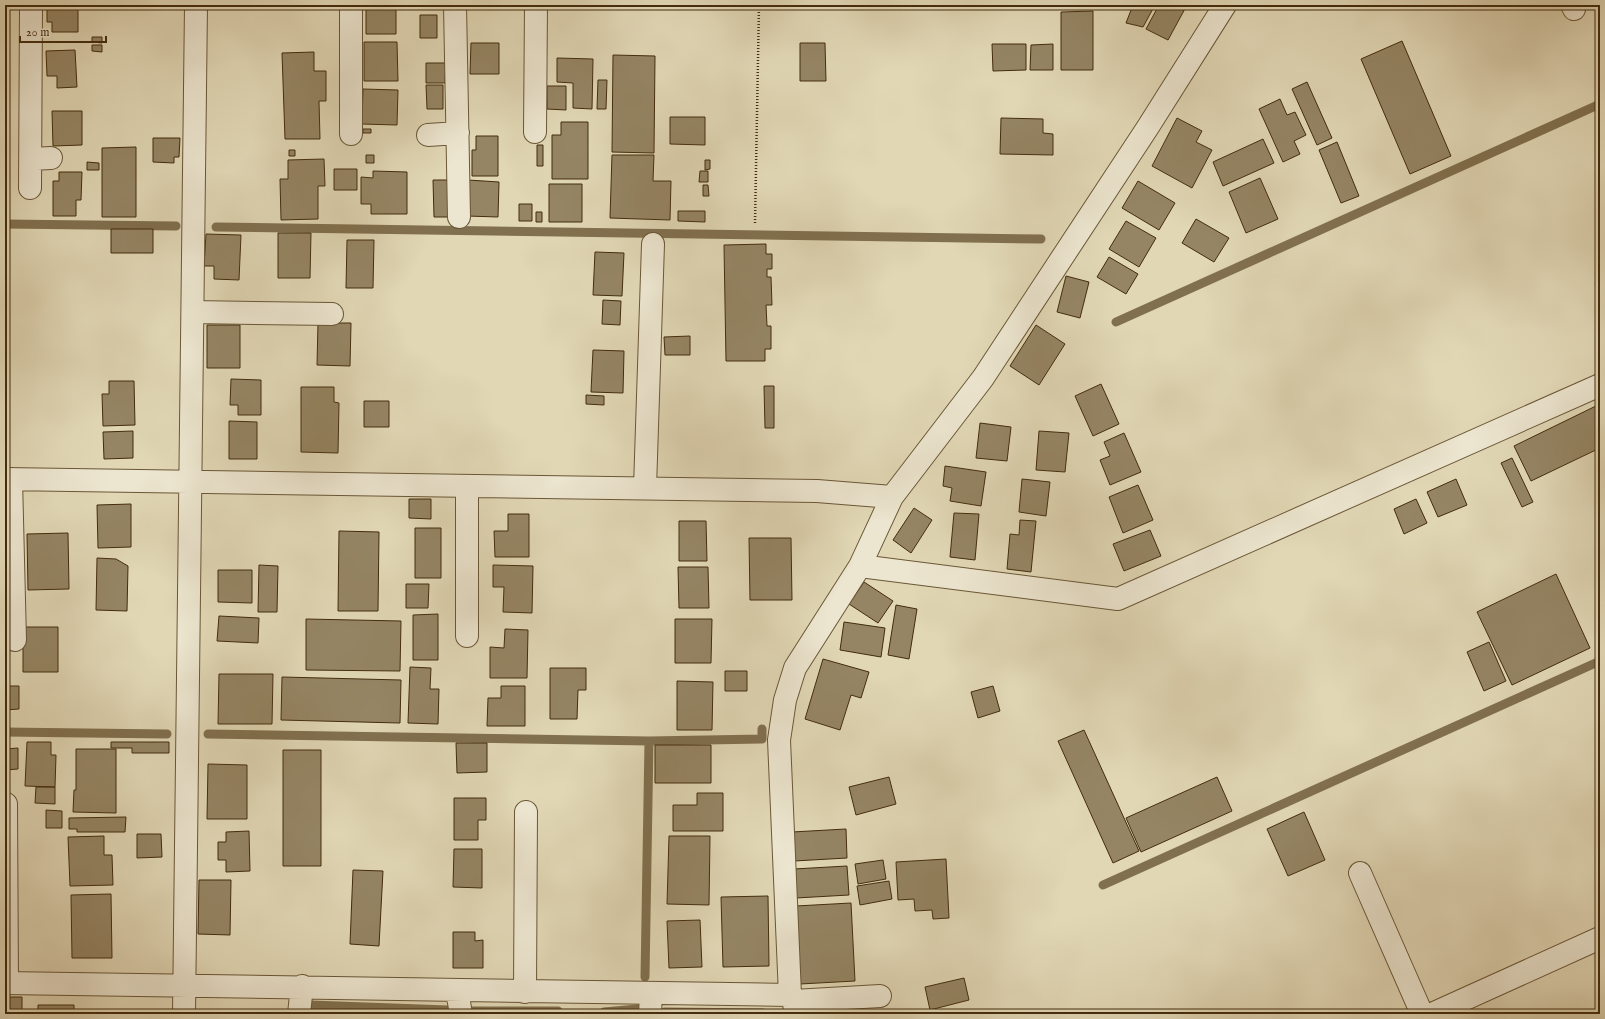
<svg xmlns="http://www.w3.org/2000/svg" width="1605" height="1019" viewBox="0 0 1605 1019" font-family="'IM FELL English',serif">
<rect width="100%" height="100%" fill="#e1d7b5"/>
<filter id="stains"><feTurbulence type="fractalNoise" baseFrequency=".005" numOctaves="4"/><feColorMatrix values="0 0 0 0 .2 0 0 0 0 .09 0 0 0 0 .02 0 0 0 .5 -.17"/></filter>
<radialGradient id="worn" r=".72"><stop offset=".6" stop-color="#630" stop-opacity="0"/><stop offset="1" stop-color="#630" stop-opacity=".3"/></radialGradient>
<g fill="none" stroke-linecap="round" stroke-linejoin="round">
<path stroke="#81704f" stroke-width="9" d="M5 224 176 226
M216 227 1041 239
M1116 322 1600 104
M5 732 167 734
M208 734 649 741 762 739V729
M1103 885 1600 661
M645 977 649 741
M311 1005 447 1010
M820 1010H831V1014
M470 1011H558
M604 1012 638 1009
M665 1012 763 1013"/>
</g>
<path fill="#958564" stroke="#432c0c" d="M52 5H78V32H52V22H47V8Z
M366 5H396V34H366Z
M1133 5H1155L1143 27 1126 23Z
M1159 5H1187L1168 40 1146 29Z
M1093 11V70H1061V12Z
M420 15H437V38H420Z
M92 37H102V43L92 42Z
M1402 41 1451 156 1410 174 1361 59Z
M364 42H397L398 81H364Z
M471 43H499V74H470Z
M800 43H825L826 81H800Z
M992 44H1026V70L993 71Z
M1053 44V70H1030L1031 45Z
M92 45H102V52L92 51Z
M75 50 77 87 57 88V76H47L46 51Z
M314 52V71H326V101H319L320 139H285L282 53Z
M613 55 655 56 654 153 612 152Z
M557 58 593 59 592 109 573 108V83L557 82Z
M426 63H446L445 83H426Z
M598 80H607L606 109H597Z
M1307 82 1332 138 1317 145 1292 89Z
M426 85H443V109H427Z
M547 86H566V110L547 109Z
M363 89 398 90 397 125 362 124Z
M1280 99 1287 115 1295 112 1306 135 1294 141 1300 154 1283 162 1259 109Z
M52 111H82V145L53 146Z
M670 117H705V145L670 144Z
M1001 118 1043 119V133L1053 134V155L1000 154Z
M1177 118 1202 131 1196 142 1212 150 1192 188 1152 166Z
M561 122H588V179H552V135H561Z
M363 129H371V133H363Z
M476 136H498V176H472V150H476Z
M153 138H180L179 157H174V163L153 162Z
M1263 139 1274 163 1223 186 1213 162Z
M1337 142 1359 196 1341 203 1319 150Z
M537 145H543V166H537Z
M136 147V217H102V148Z
M289 150H295V156H289Z
M366 155H374V163H366Z
M612 155H654L653 181H671L670 220 610 218Z
M324 159 325 186H318V219L281 220 280 179H288V160Z
M705 160H710V169L705 170Z
M87 162 99 163V170H87Z
M334 169H357V190H334Z
M373 171 407 172V214H371V204H361V177L373 178Z
M700 171H708V182H699Z
M59 172H82L81 200H76V216H53V181H59Z
M1260 178 1278 219 1246 233 1229 192Z
M433 180H448V217H434Z
M468 180 499 182 498 217 467 216Z
M1138 181 1175 203 1159 230 1122 208Z
M549 184H582V222H549Z
M703 185H708L709 196H703Z
M519 204H532V221H519Z
M678 211H705V222L678 221Z
M536 212H542V222H536Z
M1196 219 1229 238 1214 262 1182 243Z
M1126 221 1156 238 1139 267 1109 249Z
M111 229H153V253H111Z
M278 233H311L310 278H278Z
M206 234 241 235 239 280 214 279V266H204Z
M347 240H374L373 288H346Z
M766 244V254H772V269H767V277H771L772 305H766L767 326H771V349H765V361H726L724 245Z
M595 252 624 253 622 296 593 295Z
M1109 257 1138 274 1126 294 1097 277Z
M1066 276 1089 282 1080 318 1057 312Z
M1600 281V293L1595 283Z
M603 300 621 301 620 325 602 324Z
M318 323H351L350 366 317 365Z
M207 325H240V368H207Z
M1036 325 1065 344 1039 385 1010 366Z
M690 336V355H665L664 337Z
M593 350 624 351 623 393 591 392Z
M231 379 261 380V415H238V405H230Z
M109 381H134L135 425 103 426 102 394H109Z
M1101 384 1119 424 1093 436 1075 396Z
M764 386H774V428H765Z
M301 387H334V402L339 403 338 453 301 452Z
M586 395 604 396V405L586 404Z
M364 401H389V427H364Z
M1600 404V448L1531 481 1514 446Z
M229 421 257 422V459H229Z
M980 423 1011 427 1007 461 976 458Z
M133 431V458L104 459 103 432Z
M1039 431 1069 433 1065 472 1036 470Z
M1124 433 1141 472 1110 485 1100 460 1110 456 1104 442Z
M1512 458 1533 502 1522 507 1501 463Z
M945 466 986 472 981 506 950 501 952 488 943 486Z
M1022 479 1050 482 1046 516 1019 512Z
M1456 479 1467 505 1438 517 1427 492Z
M1138 485 1153 520 1123 533 1109 497Z
M409 499H431V519L409 518Z
M1416 499 1427 523 1404 534 1394 509Z
M131 504V547L98 548 97 505Z
M914 508 932 520 911 553 893 540Z
M954 513 979 514 975 560 950 557Z
M508 514H529V557H495L494 531H508Z
M1020 520 1036 521 1031 572 1007 569 1010 534 1019 535Z
M679 521H706L707 561H679Z
M415 528H441V578H415Z
M1150 530 1161 556 1124 571 1113 544Z
M339 531 379 532 378 611H338Z
M68 533 69 589 28 590 27 534Z
M749 538H791L792 600H750Z
M97 558 116 559 128 566 127 611 96 610Z
M259 565 278 566 277 612H258Z
M493 565 533 566 532 613 503 612 504 587H493Z
M678 567H708L709 608H679Z
M218 570H252V603L218 602Z
M1556 574 1590 648 1512 685 1477 612Z
M864 582 893 601 878 623 849 604Z
M406 584H429L428 608H406Z
M896 605 917 609 909 659 888 655Z
M438 614V660H413V615Z
M219 616 259 618 258 643 217 641Z
M306 619 401 621 400 671 306 670Z
M675 619H712L711 663H675Z
M844 622 885 628 881 657 840 650Z
M23 627H58V672H23Z
M505 629 528 630 527 678H490V647L504 648Z
M1489 642 1506 681 1484 691 1467 652Z
M823 659 869 672 861 698 851 695 840 730 805 719Z
M410 667 431 668 430 689H439L438 724 408 723Z
M550 668H586V690H578L577 719H550Z
M725 671H747V691H725Z
M219 674H273L272 724H218Z
M282 677 401 680 400 723 281 720Z
M677 681 713 682 712 730H677Z
M5 686H19V709L5 710Z
M501 686H525V726H487L488 698H501Z
M993 686 1000 711 978 718 971 692Z
M1084 730 1139 851 1113 863 1058 741Z
M27 742H51V755H56L55 787 25 786Z
M111 742H169V753H132V748H111Z
M456 743H487V772L457 773Z
M655 745H711V783H655Z
M18 748V769L5 770V749Z
M76 749H116V813L73 812 74 790H76Z
M283 750H321V866H283Z
M208 764 247 765V819H207Z
M889 777 896 804 856 815 849 787Z
M1217 777 1232 811 1141 852 1126 818Z
M36 787H55V804L35 803Z
M697 793H723V831H673V805H697Z
M454 798H486V820H478V840H454Z
M46 810 62 811V828H46Z
M1304 812 1325 860 1288 876 1267 829Z
M126 817 125 832H77V829H69V818Z
M846 829 847 858 794 861 792 832Z
M249 831 250 871 226 872V860H218V842H226V832Z
M137 834H161L162 857 137 858Z
M104 836V855H112L113 885 70 886 68 837Z
M669 836H710L709 905 667 904Z
M454 849H482V888L453 887Z
M946 859 949 918 933 919 932 910 915 911 914 899 898 900 896 862Z
M883 860 886 879 858 884 855 864Z
M847 866 849 895 796 898 794 869Z
M353 870 383 871 379 946 350 944Z
M199 880H231L230 935 198 934Z
M889 881 892 899 860 905 857 886Z
M111 894 112 958H72L71 895Z
M768 896 769 966 723 967 721 897Z
M851 903 855 981 800 984 796 906Z
M700 920 702 967 669 968 667 921Z
M453 932H475V941L483 940V968H453Z
M964 978 969 1000 930 1010 925 987Z
M5 997H22V1014H5Z
M38 1005H74V1014H38Z"/>
<g fill="none" stroke-linecap="round" stroke-linejoin="round">
<defs>
<path id="minor" d="M455 5 459 217
M1572 5 1574 9
M535 132 536 5
M351 134V5
M428 135 458 133
M31 159 51 158
M30 188 31 5
M193 312 332 314
M5 479 817 491 892 497
M11 479 15 640
M645 488 653 244
M860 566 1118 599 1600 385
M467 636V486
M6 804 7 983
M1360 873 1422 1014
M5 983 790 995
M457 991 461 1014
M525 992 526 812
M794 1001 880 996
M184 1014 196 5
M299 1014 302 986
M650 1014 651 993
M795 1014 794 1001 790 995 779 740 785 700 795 668 860 566 892 497 983 378 1148 127 1225 5
M1432 1014 1600 938"/>
</defs>
<use href="#minor" stroke="#6a5736" stroke-width="24"/>
<path stroke="#432c0c" stroke-width="2.5" stroke-dasharray="1 2" stroke-linecap="butt" d="M755 223 759 5"/>
<use href="#minor" stroke="#ece5cf" stroke-width="22"/>
</g>
<rect width="1605" height="1019" fill="none" stroke="#e1d7b5" stroke-width="20"/>
<rect x="6" y="6" width="1593" height="1007" fill="none" stroke="#432c0c" stroke-width="2"/>
<rect x="10" y="10" width="1585" height="999" fill="none" stroke="#432c0c"/>
<path d="M20 36v6h86v-6" fill="none" stroke="#432c0c" stroke-width="2"/>
<text x="26" y="36" font-size="12" fill="#432c0c" stroke="#ece5cf" stroke-width="3" paint-order="stroke">20 m</text>
<rect width="100%" height="100%" filter="url(#stains)"/>
<rect width="100%" height="100%" fill="url(#worn)"/>
</svg>
